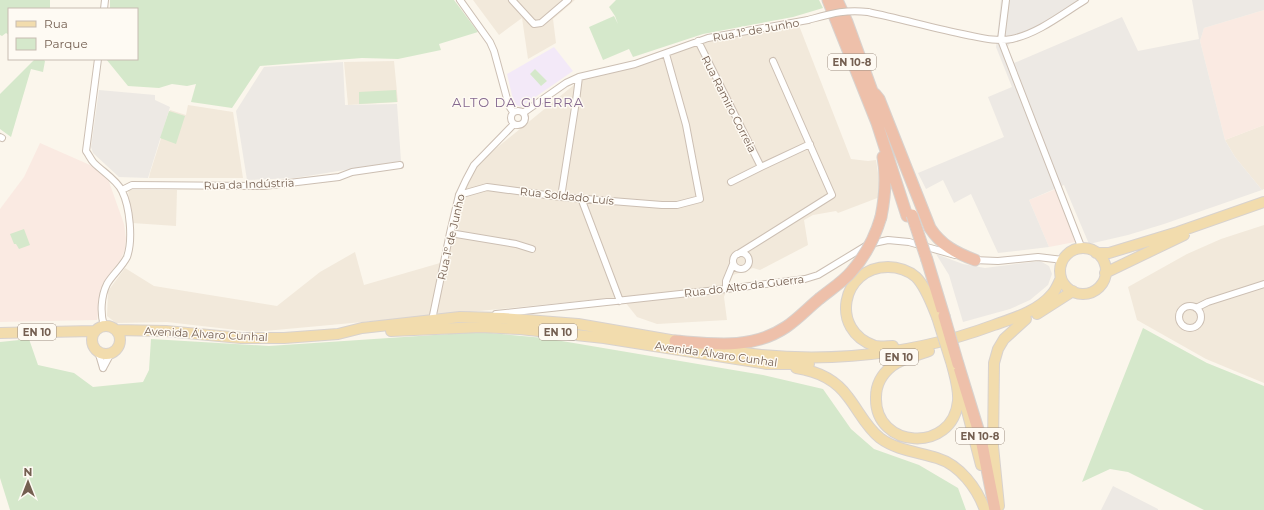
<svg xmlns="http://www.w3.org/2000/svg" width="1264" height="510" viewBox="0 0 1264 510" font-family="Montserrat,sans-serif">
<rect width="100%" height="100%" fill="#fbf6ec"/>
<path fill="#f2e9db" d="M473 0H575L553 19 556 43 528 59 522 18 499 35Z
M798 23 851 159 868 161 876 160 880 186V197L838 213 836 211 813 215 804 220 808 245 760 270 753 268 733 275 724 297 727 320 657 324 637 317 621 297 439 315 254 332 167 322 116 323 107 316 108 291 125 268 154 286 277 306 320 272 355 252 364 285 447 261 464 189 473 172 483 159 580 80 634 66 709 42Z
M394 61 398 102 348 105 344 62Z
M188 105 233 112 243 178H149L150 173 170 110 186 115Z
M1264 125V189L1262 190 1235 157 1225 140Z
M128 190H177L176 226 132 223Z
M1264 225V383L1206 359 1137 320 1128 287 1187 254 1221 239Z"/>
<path fill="#faeae2" d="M1264 10V125L1225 140 1200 41 1204 28Z
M40 143 90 165 108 179 124 224 126 239 125 249 121 259 103 283 97 320 0 322V209L24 177Z
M1056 189 1075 242 1049 247 1029 200Z"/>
<path fill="#ede9e4" d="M1001 0H1080L1010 43 1007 48 1014 63 1122 17 1138 51 1199 39 1192 0H1264V10L1204 28 1200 41 1225 140 1235 157 1262 190 1164 224 1128 235 1089 244 1064 185 1029 200 1049 247 998 253 971 194 954 203 943 180 926 189 918 173 1004 137 988 97 1012 87 996 47Z
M343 62 345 105 397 104 401 161 295 178 247 180 236 111 264 67Z
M99 90 155 95V100L170 107 148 178 119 177 93 153 91 147Z
M936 254 963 264 985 268 1040 261 1049 266 1052 274 1048 285 1030 300 1010 309 963 322 949 275Z
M1113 486 1158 509V510H1101Z"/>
<path fill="#f3e9f8" d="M554 47 573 71 521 107 514 104 507 74Z"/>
<path fill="#d5e8cb" d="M0 0H50V9H9V35L6 33 2 36 0 35Z
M110 0H454L478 32 439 44 441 50 398 59 362 58 260 66 232 108 191 102 196 84 187 86 172 84 159 88 128 86 106 59H137V9H110Z
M616 0H819L823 8 793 17 703 34 633 57 629 49 603 60 589 27 614 16 618 24 615 16 609 7Z
M35 59H43L45 61 43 72 31 69 11 137 0 129V94Z
M535 69 547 81 541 86 530 74Z
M396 90 397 102 359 104V92Z
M169 111 185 116 176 144 160 138Z
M24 229 30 245 19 249 16 244H14L10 234Z
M1143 328 1207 363 1264 386V510H1204L1128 472 1110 469 1082 482Z
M479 332 544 338 763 375 823 389 851 429 874 449 919 465 958 488 966 510H10L0 478V342L29 339 38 365 74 373 93 387 143 382 149 370 151 339 269 346Z"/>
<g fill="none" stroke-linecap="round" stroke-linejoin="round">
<defs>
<path id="street" d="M460 0 490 42 494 51 509 106 513 112
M512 0 534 24 541 23 568 0
M1006 0 1001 40 1082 249
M104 9 105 0
M868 12C901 19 933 28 967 35 982 38 997 42 1012 39 1039 33 1062 14 1085 0
M698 41 761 167
M98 59 86 151C89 155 91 160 94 163 103 172 117 180 122 191 130 207 133 240 127 257 122 267 112 275 107 284 101 296 100 313 104 326
M511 118a7 7 0 1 1 14 0a7 7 0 1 1-14 0Z
M523 113 566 83 579 77 635 64 708 38 808 20
M0 137 2 138
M731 182 761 167 810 144
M122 190 132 185 264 186 339 177 352 172 400 165
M459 195 487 187 561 197 662 205H677L700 199 686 125 666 54
M561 197 576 101 579 77
M581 198 620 301
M450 233 516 244 532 249
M733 261a8 8 0 1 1 16 0a8 8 0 1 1-16 0Z
M738 254 832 195 773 61
M973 260 998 261 1038 257 1063 260
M726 289V281L733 264
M1179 317a11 11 0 1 1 22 0a11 11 0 1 1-22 0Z
M1196 308 1208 302 1264 284
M496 314 726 289 805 279 818 275 869 244 888 240 909 242 955 255
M432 320 450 233 459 195 466 180 474 165 514 124
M98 351 103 368
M103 368 111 353"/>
<path id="primary" d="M1060 271a23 23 0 1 1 46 0a23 23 0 1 1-46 0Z
M1096 253H1109L1178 232 1264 202
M1105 273 1184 235
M1037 314 1073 291
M92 340a14 14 0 1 1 28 0a14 14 0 1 1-28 0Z
M116 330 166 331 241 338H284L338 334 362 328 460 317 503 318 578 324 682 342
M391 331 481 327 520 329 604 338 767 364H809
M0 333 94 331
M893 346C888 346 880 347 875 346 829 331 841 267 888 267 898 267 909 271 916 277 926 287 932 305 937 317
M707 347C802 366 903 359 994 325 1014 318 1038 311 1052 294 1056 290 1058 284 1061 278
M929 351C917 356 902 358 892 366 882 374 876 385 876 397 874 449 953 454 958 401 959 389 955 377 952 365
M796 368C817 371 836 380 848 397 859 411 866 427 880 438 896 450 917 452 937 458 960 465 977 488 985 510
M965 403 981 465
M999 506 993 446 994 363 998 349 1004 339 1026 319"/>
<path id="highway" d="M828 0 877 123 907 216
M837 0 847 22 876 102
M875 94 879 99 930 228C941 245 956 253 975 260
M881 217C885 197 887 178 883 157
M927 260 944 316
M675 341C713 344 752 350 786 327 798 319 808 308 819 299
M958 364 981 439 995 510"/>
</defs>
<use href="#street" stroke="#ccbfb3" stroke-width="8"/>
<use href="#primary" stroke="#d8d2ce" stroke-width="12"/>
<use href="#highway" stroke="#d8d2ce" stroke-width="13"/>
<use href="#street" stroke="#fff" stroke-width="6"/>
<use href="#primary" stroke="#f2dcad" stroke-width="10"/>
<use href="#highway" stroke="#eec0aa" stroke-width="11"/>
<defs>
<path id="street-bridge" d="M808 20C830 14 845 9 868 12"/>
<path id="primary-bridge" d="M937 317 952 365"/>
<path id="highway-bridge" d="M912 215 927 260
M819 299C830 290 843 282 852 271 866 255 875 237 881 217
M944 316 958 364"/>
</defs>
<use href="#street-bridge" stroke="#ccbfb3" stroke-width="8" stroke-linecap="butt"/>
<use href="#primary-bridge" stroke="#d8d2ce" stroke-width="12" stroke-linecap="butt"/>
<use href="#highway-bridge" stroke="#d8d2ce" stroke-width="13" stroke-linecap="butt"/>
<use href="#street-bridge" stroke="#fff" stroke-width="6"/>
<use href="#primary-bridge" stroke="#f2dcad" stroke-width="10"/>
<use href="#highway-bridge" stroke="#eec0aa" stroke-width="11"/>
</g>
<g text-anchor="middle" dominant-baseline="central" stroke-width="3" stroke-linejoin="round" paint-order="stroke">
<g fill="#fefaf3" stroke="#9d8e82" stroke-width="1">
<rect x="828" y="54" width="48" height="16" rx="3"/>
<rect x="18" y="324" width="38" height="16" rx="3"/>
<rect x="539" y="324" width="38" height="16" rx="3"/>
<rect x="880" y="349" width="38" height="16" rx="3"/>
<rect x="956" y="428" width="48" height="16" rx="3"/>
</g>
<g font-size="10" font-weight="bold" fill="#745f51">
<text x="852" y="62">EN 10-8</text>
<text x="37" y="332">EN 10</text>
<text x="558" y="332">EN 10</text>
<text x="899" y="357">EN 10</text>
<text x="980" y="436">EN 10-8</text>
</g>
<g font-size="11" fill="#745f51" stroke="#fefaf3">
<text transform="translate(756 30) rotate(-10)">Rua 1º de Junho</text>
<text transform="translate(729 104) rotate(63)">Rua Ramiro Correia</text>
<text transform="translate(249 184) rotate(-2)">Rua da Indústria</text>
<text transform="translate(567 196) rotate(6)">Rua Soldado Luís</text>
<text transform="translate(451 237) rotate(-77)">Rua 1º de Junho</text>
<text transform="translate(744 286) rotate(-7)">Rua do Alto da Guerra</text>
<text transform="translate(206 334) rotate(3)">Avenida Álvaro Cunhal</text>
<text transform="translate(716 354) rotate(8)">Avenida Álvaro Cunhal</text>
</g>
<g font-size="13" letter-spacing="1" fill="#85698f" stroke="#fefaf3">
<text x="518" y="102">ALTO DA GUERRA</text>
</g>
</g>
<rect x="8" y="8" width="130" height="52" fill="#fefaf3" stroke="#c7bcb2"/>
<rect x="16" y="21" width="20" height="6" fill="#f2dcad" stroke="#c7bcb2"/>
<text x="44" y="28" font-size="12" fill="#745f51">Rua</text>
<rect x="16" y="38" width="20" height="12" fill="#d5e8cb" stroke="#c7bcb2"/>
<text x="44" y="48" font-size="12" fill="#745f51">Parque</text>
<g transform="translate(28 482)" stroke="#fefaf3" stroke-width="3" paint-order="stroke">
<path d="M0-3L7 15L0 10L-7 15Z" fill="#745f51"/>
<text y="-6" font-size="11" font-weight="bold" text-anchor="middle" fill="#745f51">N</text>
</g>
</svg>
